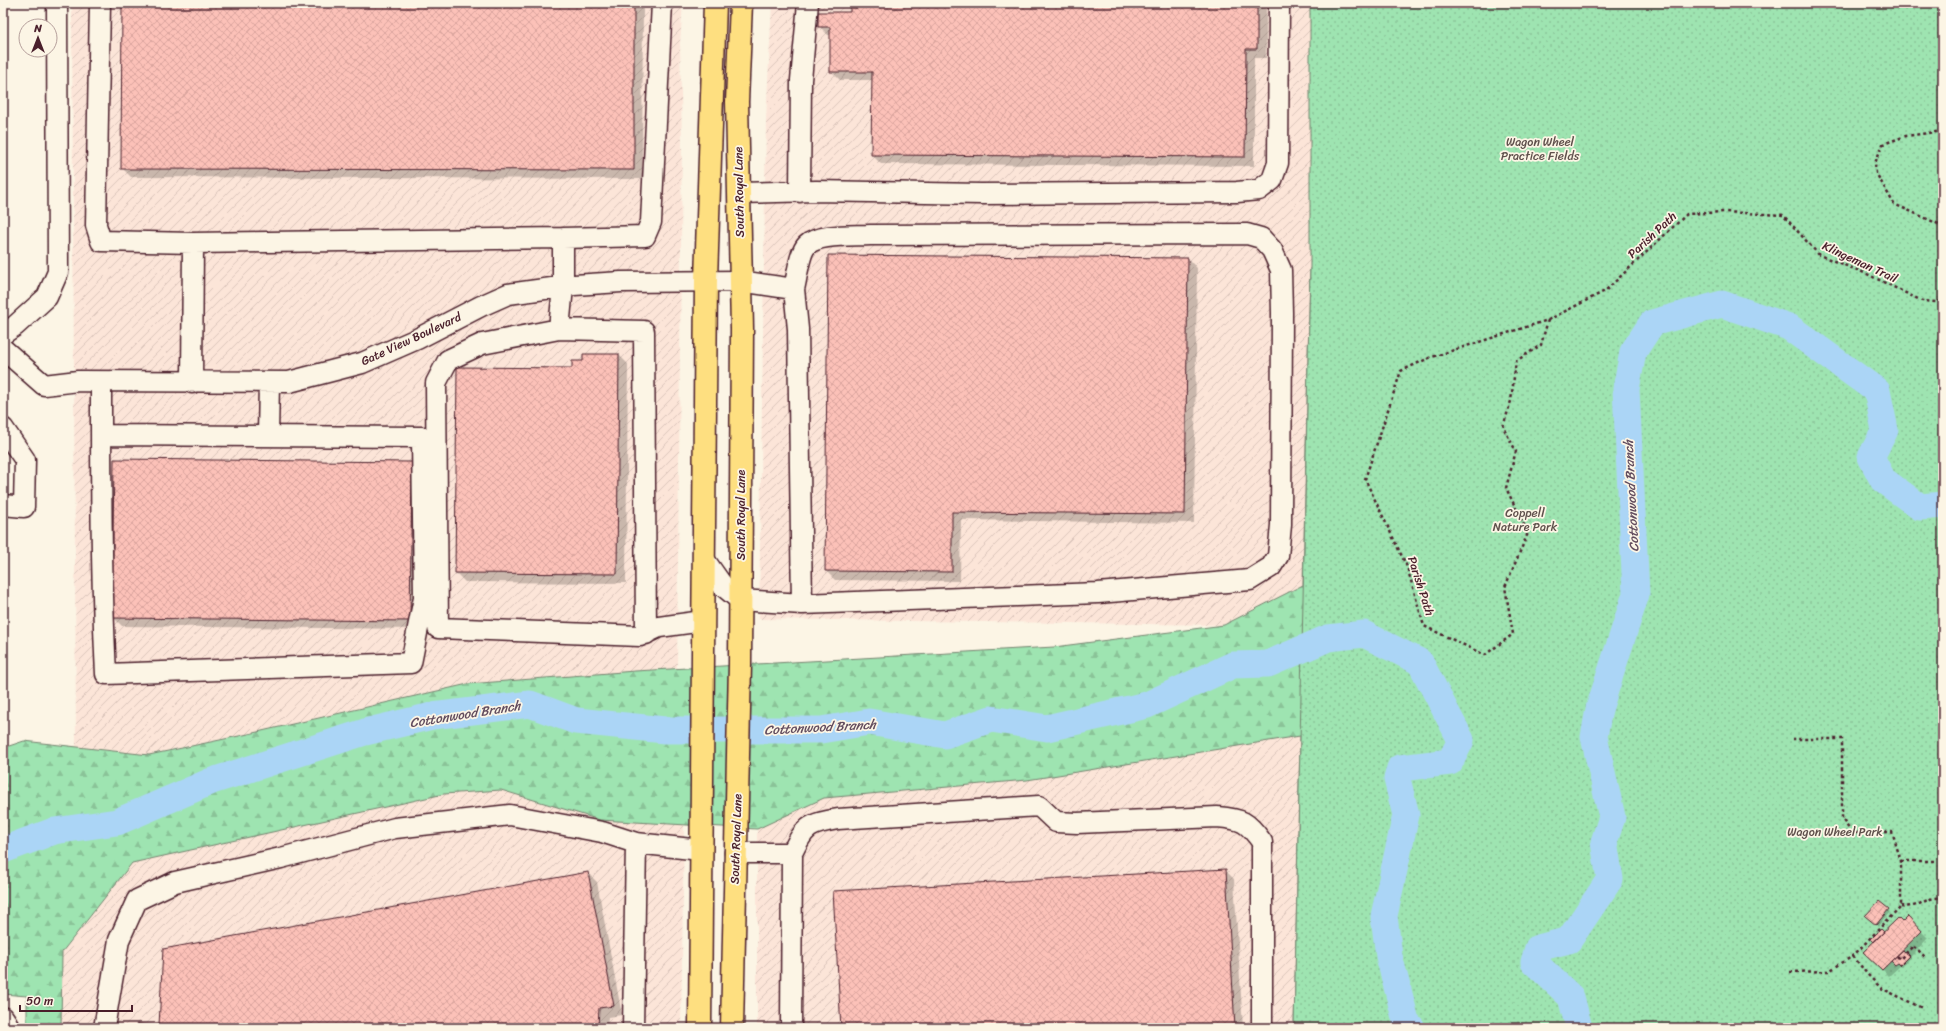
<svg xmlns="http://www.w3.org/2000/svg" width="1946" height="1031" viewBox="0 0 1946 1031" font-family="Sriracha,sans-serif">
<defs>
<pattern id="industrial-furrows" width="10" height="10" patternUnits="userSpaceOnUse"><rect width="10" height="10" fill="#fce5d8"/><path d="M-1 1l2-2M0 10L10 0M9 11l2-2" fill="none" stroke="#dac4ba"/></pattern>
<pattern id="forest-firs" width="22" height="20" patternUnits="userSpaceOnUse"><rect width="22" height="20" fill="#9ee4b1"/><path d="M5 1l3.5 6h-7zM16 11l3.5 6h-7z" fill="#8ac398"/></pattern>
<pattern id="park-dots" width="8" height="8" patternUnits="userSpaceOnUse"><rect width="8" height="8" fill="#9ee4b1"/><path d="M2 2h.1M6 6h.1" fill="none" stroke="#8ac398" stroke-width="1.8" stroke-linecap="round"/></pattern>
<pattern id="building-cross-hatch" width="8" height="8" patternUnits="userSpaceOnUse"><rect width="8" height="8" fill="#fcc1b8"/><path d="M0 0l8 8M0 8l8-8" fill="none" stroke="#daa59e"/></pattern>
</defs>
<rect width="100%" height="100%" fill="#fcf5e5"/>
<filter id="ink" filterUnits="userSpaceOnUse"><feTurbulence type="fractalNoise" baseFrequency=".025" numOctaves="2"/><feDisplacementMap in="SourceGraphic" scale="8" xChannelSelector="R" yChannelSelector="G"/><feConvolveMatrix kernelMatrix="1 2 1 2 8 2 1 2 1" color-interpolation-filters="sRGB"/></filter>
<g filter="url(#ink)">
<path fill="url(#industrial-furrows)" d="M72 3H683L680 43 682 142 677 668 468 684 253 733 149 755 76 747Z
M772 3H1310V268L1303 585 1224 625 759 619 766 120Z
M1300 736 1294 1028H757V829L824 798 1027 780Z
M501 790 600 820 684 825 681 1028H61L62 952 132 863 444 794Z"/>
<path fill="url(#forest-firs)" stroke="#74826e" d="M1943 3 1294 1028 1300 736 1027 780 824 798 757 829 600 820 501 790 444 794 132 863 62 952 61 1028H27V996L3 994V748L24 741 149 755 253 733 468 684 635 671 1054 647 1224 625 1303 585 1310 268Z"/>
<path fill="url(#park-dots)" stroke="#74826e" d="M1310 3H1943V1028H1294L1310 268Z"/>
<path fill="#0003" d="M123 3H643L642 179 131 177 122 168Z
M851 3H1266V58H1254V166L881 164 872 155 873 80H840L831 71V35H828L819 26 851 13Z
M1188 259 1197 268 1194 523 961 520 960 581 835 580 826 571Z
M619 355 628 364 626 583 465 582 456 573 573 369 584 362Z
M411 463 420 472 419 629 122 626 113 617Z
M1225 870 1234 879 1243 1028H842Z
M588 873 597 882 622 1015 608 1017 607 1028H139L160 1027Z
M1879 902 1890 912 1878 926 1867 916Z
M1908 918 1928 938 1902 966 1901 965 1889 976 1865 952 1884 933 1902 924Z"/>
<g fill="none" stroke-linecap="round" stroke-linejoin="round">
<path stroke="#abd5f6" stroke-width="27" d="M3 850 54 831 117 822 212 781 365 732 432 716 530 704 576 721 665 730H821L869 722 945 735 991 719 1047 728 1147 705 1233 665 1268 664 1328 638 1364 634 1420 662 1461 740 1450 762 1400 768 1397 779 1406 815 1384 916 1389 956 1406 1021 1412 1028
M1579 1028 1571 997 1534 962 1538 948 1569 940 1610 879 1604 842 1612 817 1594 737 1599 709 1636 594 1626 389 1633 352 1652 323 1722 304 1789 327 1877 391 1885 430 1871 457 1883 480 1920 507 1943 505"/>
</g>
<path fill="url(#building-cross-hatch)" stroke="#4a1f2b" d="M122 3H634V170L121 169Z
M850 3H1257V49H1246L1245 157 871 155 872 72H830V27H818V12H850Z
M828 255 1188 258 1185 514 952 512V572L825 571Z
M583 354H619L617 574 455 573 457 367 572 368V361H583Z
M114 459 412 462 410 621 112 618Z
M1226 869 1235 1028H841L833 891Z
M588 872 614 1006 599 1008 598 1028H138V1024L159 1026 163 949Z
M1879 901 1889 909 1876 925 1865 916Z
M1908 916 1922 931 1882 970 1863 952 1898 918 1902 922Z
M1881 929 1884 932 1874 942 1871 939Z
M1903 950 1909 956 1900 965 1898 963 1895 965 1891 961Z"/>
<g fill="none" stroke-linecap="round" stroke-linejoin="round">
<defs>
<path id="minor" d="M100 3 96 225 101 241 193 243 192 383
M662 3 651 222 645 236 563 238V287L559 329 482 344 448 360 436 383 438 628 640 636 659 627 703 621
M800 192 801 80 808 3
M740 193 816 191 981 194 1237 192 1259 190 1272 180 1278 163 1279 3
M193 243 563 238
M794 289 798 329 802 604
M559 329 644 331 646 634
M3 334 15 326 47 297 58 272 57 3
M3 349 44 385 78 381 289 382 362 363 417 339 481 306 508 294 574 285 621 282 740 281 794 289C797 278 799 253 807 245 819 233 854 236 870 235L1247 234 1261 238 1272 250 1281 270 1282 313 1281 525 1278 556 1271 567 1250 580 1098 593 802 604 740 600 723 586 704 559
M101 382C101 479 101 576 106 674L411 663 424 598 422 437 101 435
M3 428 25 460 24 507 3 505
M268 436 269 382
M735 853H792C805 826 809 824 838 819L1039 806 1056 822 1077 823 1217 817C1242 819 1247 821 1262 842V1028
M3 1017 7 1023V1028
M104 1028 119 940 137 900 175 882 281 858 395 828 510 815 602 832 636 843 701 850
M633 1028 636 843
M791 1028 792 853"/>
<path id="major" d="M700 1028 706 280 715 3
M732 1028 740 664 742 329 737 102 741 3"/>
</defs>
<use href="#minor" stroke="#4a1f2b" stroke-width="23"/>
<use href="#major" stroke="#4a1f2b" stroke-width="25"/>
<path stroke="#4a1f2b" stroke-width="2.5" stroke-dasharray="3 3" stroke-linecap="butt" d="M1943 131 1906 136 1883 144 1875 163 1876 173 1894 204 1943 226
M1548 320 1541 345 1516 361 1511 401 1503 427 1516 451 1506 488 1528 533 1505 587 1513 634 1485 655 1424 626 1407 567 1365 479 1401 371 1429 358 1548 320 1605 291 1687 214 1724 212 1783 215 1819 255 1867 274 1922 301 1937 302 1943 300
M1901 861H1934
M1901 906C1922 909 1923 896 1943 898
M1853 956 1867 974 1881 988 1922 1008
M1897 956 1900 959 1913 946 1926 959
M1790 972 1829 971 1853 956 1901 906V861L1892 832 1852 833 1842 819V739H1793"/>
<use href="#minor" stroke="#fcf5e5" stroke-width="20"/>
<use href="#major" stroke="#fedf80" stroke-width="22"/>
</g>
</g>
<g text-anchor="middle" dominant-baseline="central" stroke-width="3.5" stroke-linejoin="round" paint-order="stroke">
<g font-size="12" fill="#5f504c" stroke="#fcf5e5">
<text x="1540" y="142">Wagon Wheel<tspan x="1540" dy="14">Practice Fields</tspan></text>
<text x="1525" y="513">Coppell<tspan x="1525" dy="14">Nature Park</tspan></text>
<text x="1835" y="832">Wagon Wheel Park</text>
</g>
<g font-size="12" fill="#4a1f2b" stroke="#fcf5e5">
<text transform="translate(739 192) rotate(-91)">South Royal Lane</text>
<text transform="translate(1652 235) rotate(-43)">Parish Path</text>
<text transform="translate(1860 262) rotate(25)">Klingeman Trail</text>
<text transform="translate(411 339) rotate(-25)">Gate View Boulevard</text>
<text transform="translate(741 515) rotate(-90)">South Royal Lane</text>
<text transform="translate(1421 586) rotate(72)">Parish Path</text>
<text transform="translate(736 839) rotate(-88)">South Royal Lane</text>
</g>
<g font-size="13" font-style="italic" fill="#624c5e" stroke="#fcf5e5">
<text transform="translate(1631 496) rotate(-93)">Cottonwood Branch</text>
<text transform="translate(465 714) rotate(-9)">Cottonwood Branch</text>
<text transform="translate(820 727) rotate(-3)">Cottonwood Branch</text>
</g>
</g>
<rect width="1946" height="1031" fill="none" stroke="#fcf5e5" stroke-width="16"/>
<rect x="8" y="8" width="1930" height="1015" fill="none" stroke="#4a1f2b" stroke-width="1.5" filter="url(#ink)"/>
<g transform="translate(38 38)"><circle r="19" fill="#fcf5e5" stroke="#b59f9b"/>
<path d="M0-3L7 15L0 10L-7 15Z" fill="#4a1f2b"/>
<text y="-6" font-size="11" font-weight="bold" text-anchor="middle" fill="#4a1f2b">N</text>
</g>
<path d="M20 1005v6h112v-6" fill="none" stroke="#4a1f2b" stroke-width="2"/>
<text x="26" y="1005" font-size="12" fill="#4a1f2b" stroke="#fcf5e5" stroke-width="3" paint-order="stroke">50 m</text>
</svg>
